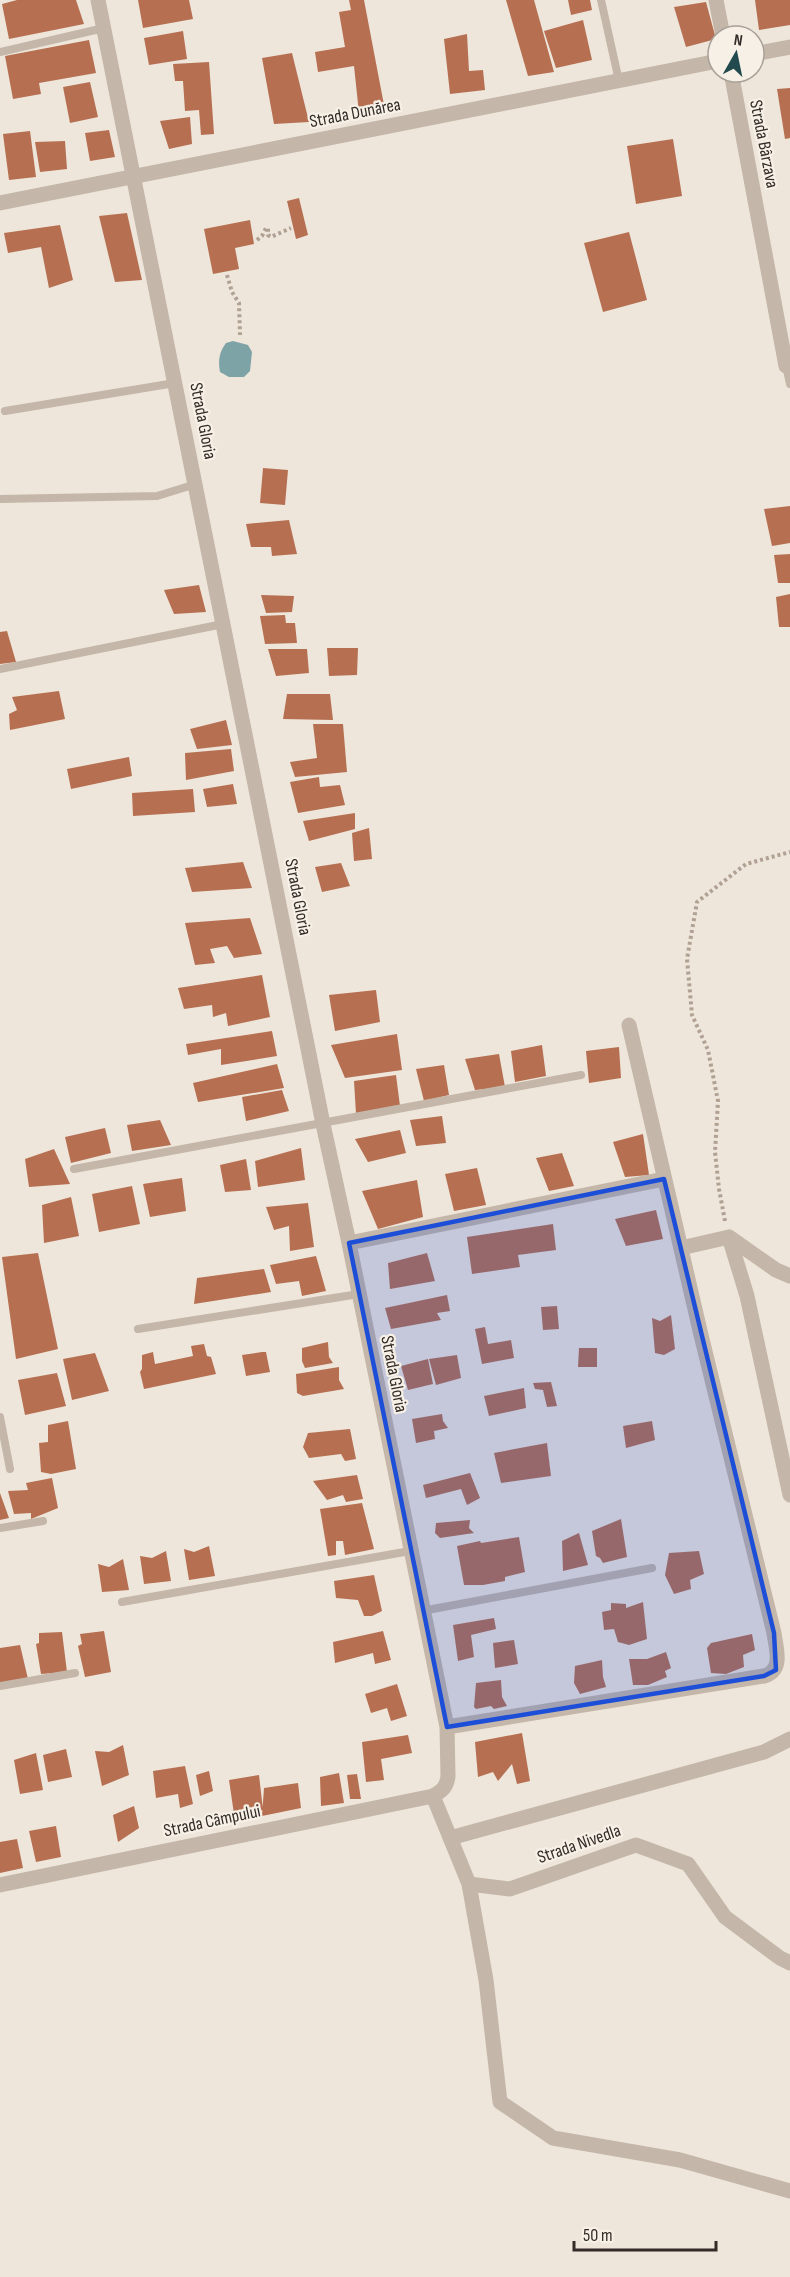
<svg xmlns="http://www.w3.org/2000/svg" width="790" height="2277" viewBox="0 0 790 2277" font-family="'Sofia Sans Condensed',sans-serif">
<rect width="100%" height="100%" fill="#eee6db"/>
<path fill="#7da3a7" d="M233 341 248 345 252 352 250 371 244 377H229L220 372C218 361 219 352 226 343Z"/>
<path fill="#b66f51" d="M17 0H76L84 24 9 39 2 4Z
M138 0H189L193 19 143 28Z
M349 0H364L384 105 359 113 354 66 318 72 315 52 345 47 339 12 351 10Z
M506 0H534L554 72 528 76Z
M568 0H590L592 10 571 15Z
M755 0H790V25L759 30Z
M706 2 716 39 686 47 674 7Z
M583 20 592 60 556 68 544 31Z
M183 31 187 59 149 65 144 38Z
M467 34 469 71 483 70 485 90 450 94 444 39Z
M89 40 96 73 39 83 41 94 13 99 5 56Z
M292 53 309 122 274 124 262 58Z
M209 62 214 134 201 135 199 110 185 111 183 81H175L173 64Z
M90 82 98 117 70 123 63 87Z
M790 88V138L785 139 777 89Z
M190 117 192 144 169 149 160 121Z
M109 130 115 157 90 161 85 133Z
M30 131 36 177 9 180 3 134Z
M673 139 682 196 636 204 627 146Z
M65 141 67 169 40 172 35 142Z
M299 198 308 235 296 239 287 201Z
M127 213 142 280 115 282 99 216Z
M250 220 254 244 235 248 239 269 213 274 204 229Z
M60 225 73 280 49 288 41 247 8 253 4 233Z
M629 232 647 300 603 312 584 243Z
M263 468 288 470 285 505 260 503Z
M790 506V543L772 546 764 509Z
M289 520 297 554 272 556 271 547H251L246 524Z
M790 554V583H778L774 555Z
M199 585 206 612 174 614 164 590Z
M790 594V627H779L776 597Z
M261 595 294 596 292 612 266 613Z
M285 615 286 623H295L297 643 265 644 260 616Z
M7 631 16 662 0 664V632Z
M327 648H358L357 675 329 676Z
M268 649H307L309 673 276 676Z
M59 691 65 719 10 730 9 714 17 710 12 697Z
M287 694H330L333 720 283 719Z
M226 720 232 745 197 749 190 729Z
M313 724H343L347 772 295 777 290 762 317 758Z
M231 749 234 771 186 780 185 753Z
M129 757 132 776 71 789 67 769Z
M319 777 320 787 340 785 345 805 298 813 290 782Z
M233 784 237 804 207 807 203 789Z
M193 789 195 812 133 816 132 793Z
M355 813V829L309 841 303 821Z
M369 828 372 859 354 861 352 833Z
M243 862 252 888 192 892 185 868Z
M341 863 350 886 322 892 315 867Z
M250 918 262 954 234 958 227 946 210 949 215 963 195 965 185 923Z
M262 975 270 1017 228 1026 226 1013 213 1017 212 1005 184 1009 178 988Z
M376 990 380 1022 335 1031 329 995Z
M272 1031 277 1056 221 1065V1049L188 1055 186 1044Z
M397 1034 402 1070 345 1078 331 1045Z
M542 1045 546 1076 515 1082 511 1051Z
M619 1047 621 1078 589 1083 586 1051Z
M499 1054 505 1087 475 1090 465 1059Z
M277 1064 284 1088 198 1102 193 1083Z
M444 1065 449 1095 424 1101 416 1069Z
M396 1075 400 1106 356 1114 354 1081Z
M282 1090 289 1111 246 1121 242 1097Z
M442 1116 446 1143 416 1146 410 1120Z
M160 1120 171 1145 132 1151 127 1125Z
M105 1128 111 1153 71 1163 65 1137Z
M400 1130 406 1153 368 1162 355 1139Z
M643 1134 649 1175 625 1177 613 1142Z
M301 1148 305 1180 258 1187 255 1161Z
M54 1149 70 1184 29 1187 25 1159Z
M562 1153 574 1186 549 1191 536 1158Z
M246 1159 251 1190 225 1192 220 1165Z
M477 1168 486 1205 454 1211 445 1174Z
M182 1178 186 1211 150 1217 143 1184Z
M417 1180 423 1217 378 1229 362 1191Z
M132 1186 140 1224 99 1232 92 1194Z
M71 1197 79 1236 44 1243 42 1205Z
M308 1203 314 1247 290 1251 289 1226 274 1230 266 1207Z
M656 1210 663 1239 626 1246 615 1219Z
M553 1224 556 1250 518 1255 520 1267 472 1274 467 1237Z
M38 1253 58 1349 16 1359 2 1257Z
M427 1253 435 1281 390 1289 388 1263Z
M316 1256 326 1291 302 1296 299 1281 276 1284 270 1265Z
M264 1269 271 1292 194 1304 197 1278Z
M447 1295 450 1311 437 1313 441 1320 391 1329 385 1308Z
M557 1306 559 1329 543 1330 541 1307Z
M671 1315 675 1349 664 1355 655 1353 652 1318 660 1321Z
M485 1327 488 1344 511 1340 514 1358 482 1364 475 1329Z
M328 1342 329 1357 333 1363 305 1368 302 1361V1348Z
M204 1344 207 1356 211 1357 216 1374 144 1389 140 1372 142 1369V1355L153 1352 155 1364 193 1356 191 1346Z
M579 1348H597V1367H578Z
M262 1352H266L270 1372 246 1376 242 1355Z
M95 1353 109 1391 72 1400 63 1359Z
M457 1355 461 1378 436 1385 429 1359Z
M428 1359 433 1384 408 1390 401 1366Z
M339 1367V1380L344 1389 303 1396 297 1393 296 1374Z
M57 1373 66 1406 25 1415 18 1380Z
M551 1382 557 1406 547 1407 543 1390 535 1389 533 1383Z
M524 1388 526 1408 489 1416 484 1396Z
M442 1414 443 1421 448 1428 434 1431 435 1439 416 1443 412 1419Z
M68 1421 76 1469 51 1474 41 1472 39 1443 48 1442V1425Z
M652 1421 655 1440 626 1448 623 1426Z
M350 1429 356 1459 345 1461 341 1454 309 1458 303 1447 308 1433Z
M547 1443 551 1476 501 1483 494 1453Z
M470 1473 480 1498 467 1505 461 1489 426 1498 423 1485Z
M357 1475 363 1499 346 1502 343 1495 327 1500 313 1481Z
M52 1478 58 1508 31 1519V1513L14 1514 8 1491 28 1490 26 1483Z
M0 1493 9 1518 0 1520Z
M362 1503 374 1549 345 1555 343 1541H336V1555L328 1556 320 1509Z
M621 1519 627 1557 603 1563 600 1558 596 1556 592 1531Z
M470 1520 469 1528 474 1533 440 1538 435 1533 436 1523Z
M579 1533 588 1565 563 1571 562 1541Z
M519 1537 525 1572 505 1577V1581L483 1585H464L457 1546 480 1541 481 1543Z
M209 1546 215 1576 189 1580 184 1549 194 1552Z
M166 1551 171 1581 144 1584 140 1556 152 1558Z
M699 1551 704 1574 690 1580 691 1589 674 1594 665 1575 669 1553Z
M123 1559 129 1590 102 1592 98 1564 109 1567Z
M374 1575 382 1611 372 1616H364L358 1600 336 1598 334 1581Z
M643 1602 647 1639 629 1645 618 1642 614 1629 604 1630 602 1612 611 1610V1603L626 1604V1608Z
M494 1618 496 1629 471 1635 474 1657 458 1661 453 1625Z
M104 1631 111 1672 85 1677 78 1646 82 1644 80 1634Z
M383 1631 391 1660 375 1664 373 1653 335 1663 333 1642Z
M62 1632 67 1672 41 1674 36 1644 39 1643V1633Z
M752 1634 755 1650 743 1655 744 1667 726 1674 711 1673 707 1648 711 1643Z
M514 1640 518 1664 495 1668 493 1643Z
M20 1645 28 1679 0 1683V1648Z
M666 1652 671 1668 665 1671 667 1677 648 1685H633L629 1659H647Z
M602 1660 603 1677 606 1687 580 1694 574 1683 575 1666Z
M501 1680 502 1697 507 1706 494 1709 491 1706 476 1709 474 1707 476 1683Z
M397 1684 407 1716 391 1721 387 1708 371 1713 365 1694Z
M522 1733 530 1781 517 1784 512 1764 498 1781 493 1772 478 1777 475 1742Z
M408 1735 412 1753 381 1759 384 1780 366 1782 362 1742Z
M123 1745 129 1775 102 1786 95 1751 109 1752Z
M66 1749 72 1777 48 1782 43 1755Z
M36 1753 43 1790 20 1794 14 1760Z
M185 1766 193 1804 180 1808 178 1794 156 1798 153 1771Z
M209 1771 213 1791 200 1796 196 1775Z
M339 1773 344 1803 321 1806 320 1777Z
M357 1774 361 1799H350L347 1775Z
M259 1775 263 1810 234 1814 229 1780Z
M298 1783 301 1808 262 1816 264 1788Z
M134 1806 139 1828 118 1842 113 1815Z
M56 1826 61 1857 36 1862 29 1831Z
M17 1839 23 1868 0 1873V1842Z"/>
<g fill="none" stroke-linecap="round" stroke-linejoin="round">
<path stroke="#b0a193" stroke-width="4" stroke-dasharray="3 3" stroke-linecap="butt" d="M257 240 262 236 266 228H268V235L271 237 291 228
M227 275 232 292 239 303 240 335
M725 1221 719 1189 715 1152 718 1101 708 1050 692 1015 687 959 697 902 746 864 790 852"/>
<path stroke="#c4b6a8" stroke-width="8" d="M601 0 619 81
M0 52 104 28
M786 366 790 384
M5 411 175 383
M0 499 157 496 196 484
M0 669 223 624
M74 1169 581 1075
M138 1329 359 1294
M0 1417 10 1469
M0 1528 43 1521
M122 1602 410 1551
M422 1611 652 1568
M0 1686 75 1673"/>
<path stroke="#c4b6a8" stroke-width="15" d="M716 0 723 36
M754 54 790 47
M731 72 786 366H790
M0 203 718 61
M729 1237 747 1296 790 1495
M349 1243 664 1179
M681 1248 729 1237 776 1270 790 1276
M447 1727 764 1676C784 1670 776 1649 774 1633L701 1335 629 1025
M433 1796 469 1884 510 1889 636 1845 688 1864 725 1917 780 1958 790 1963
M450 1838 764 1752 790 1739
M469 1884 486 1980 500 2102 553 2138 680 2160 790 2191
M0 1885 433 1796C442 1791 447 1787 448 1776L447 1727 349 1243 323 1124 98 0"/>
</g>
<path fill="#1d4ed8" fill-opacity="0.2" stroke="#1d4ed8" stroke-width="4.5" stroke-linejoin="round" d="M664 1179 774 1633 776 1670 764 1676 447 1727 349 1243Z"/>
<g text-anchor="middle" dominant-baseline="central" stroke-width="4.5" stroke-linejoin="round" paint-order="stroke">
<g font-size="18" fill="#322b27" stroke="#f6f0e6">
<text transform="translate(355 113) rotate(-11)">Strada Dunărea</text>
<text transform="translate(764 144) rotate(79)">Strada Bârzava</text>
<text transform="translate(203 421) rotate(79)">Strada Gloria</text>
<text transform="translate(298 897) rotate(79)">Strada Gloria</text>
<text transform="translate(394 1374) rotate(79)">Strada Gloria</text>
<text transform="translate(212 1821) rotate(-12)">Strada Câmpului</text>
<text transform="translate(579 1844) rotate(-19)">Strada Nivedla</text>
</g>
</g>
<g transform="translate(736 54) rotate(9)"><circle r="28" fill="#f6f0e6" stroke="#a8a19a" stroke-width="1.5"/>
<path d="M0-4.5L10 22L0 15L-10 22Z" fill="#22494e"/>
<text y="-9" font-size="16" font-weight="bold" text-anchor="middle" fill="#322b27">N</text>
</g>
<path d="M574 2241v9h142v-9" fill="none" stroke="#322b27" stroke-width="3"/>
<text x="583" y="2241" font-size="18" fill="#322b27" stroke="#f6f0e6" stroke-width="4.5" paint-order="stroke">50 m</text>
</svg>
